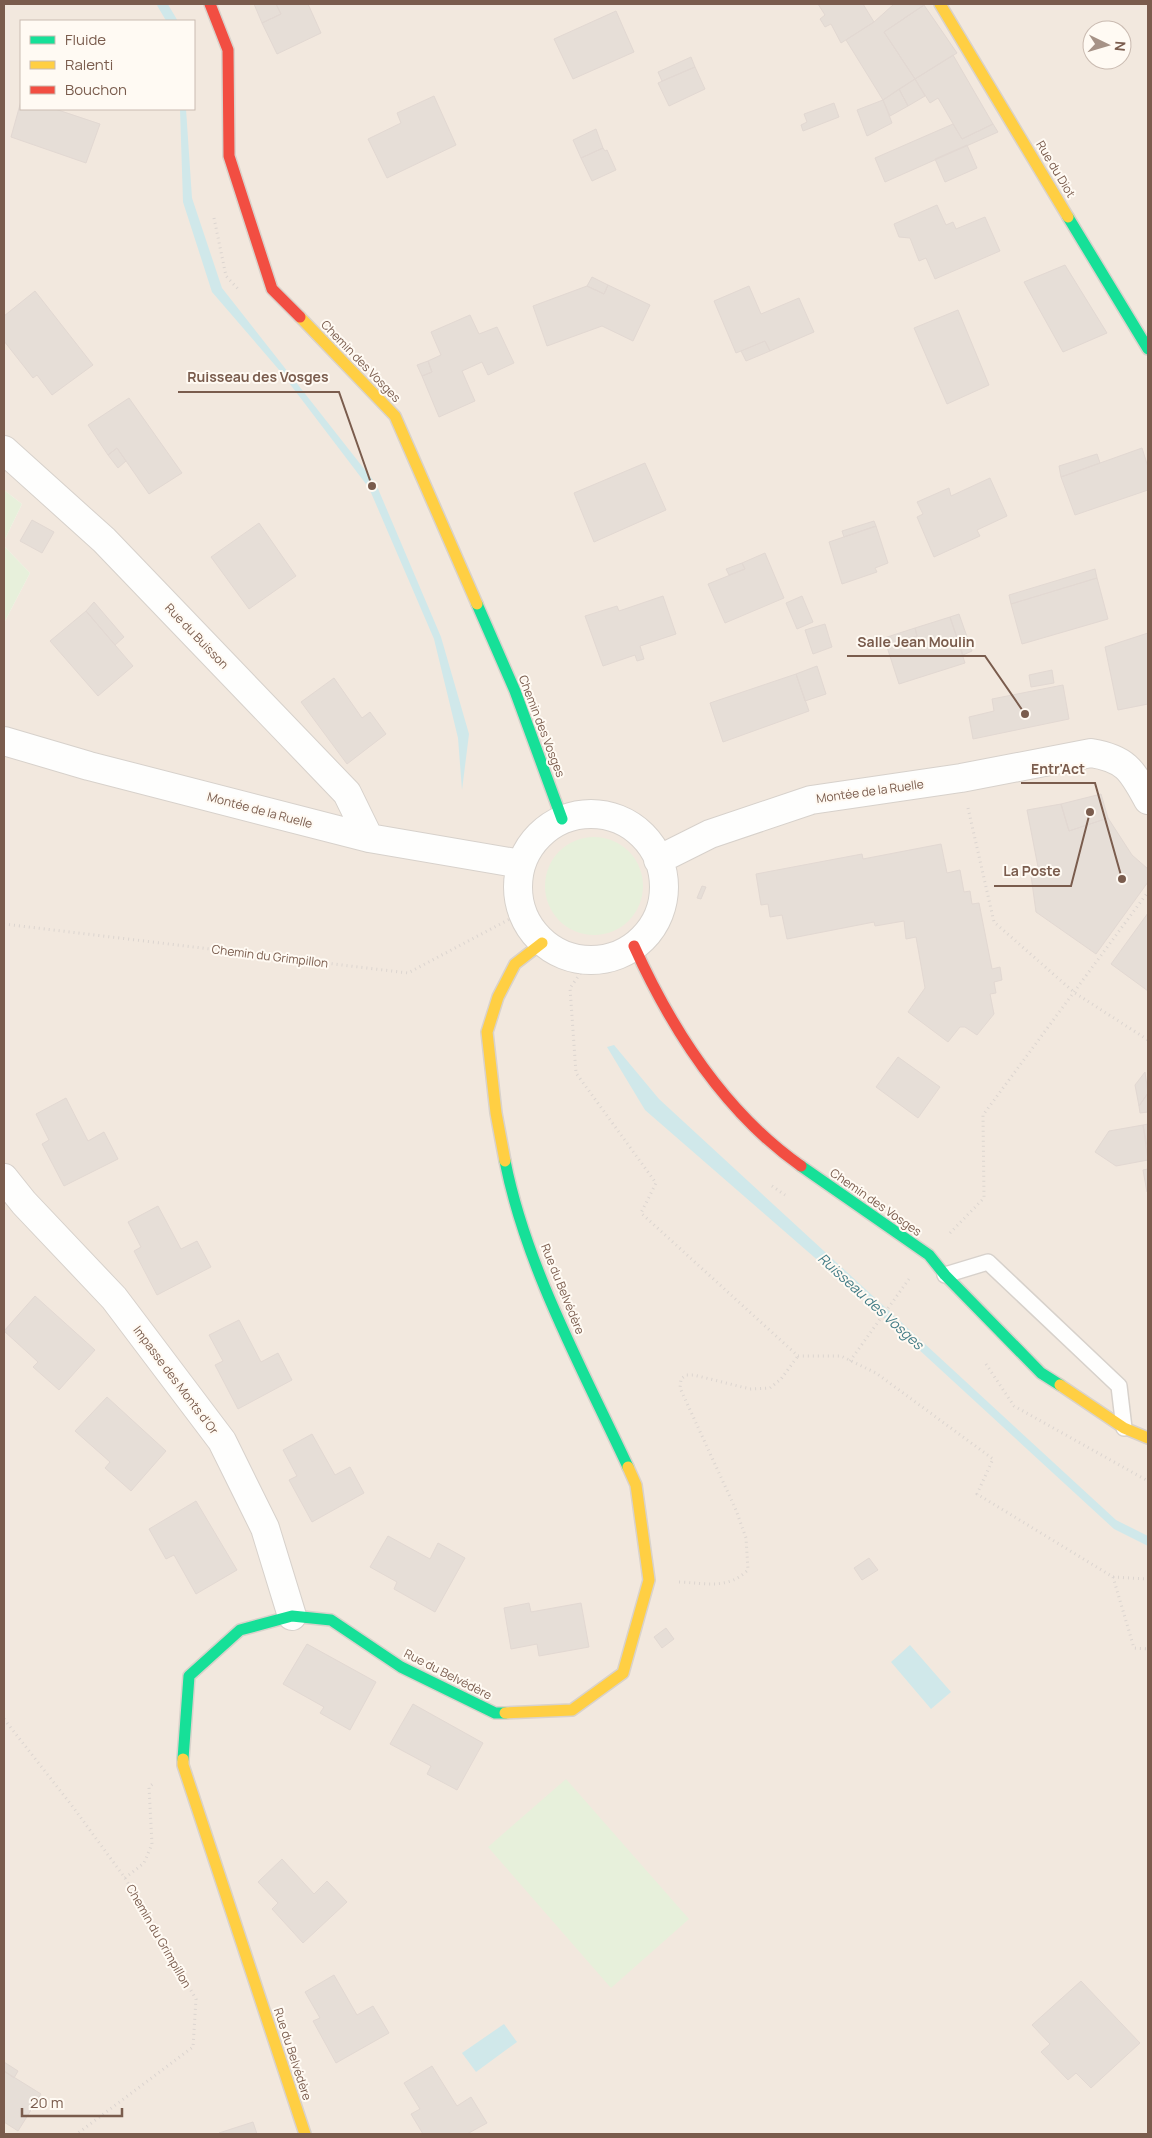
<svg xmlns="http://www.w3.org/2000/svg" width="1152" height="2138" viewBox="0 0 1152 2138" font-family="Manrope,sans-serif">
<rect width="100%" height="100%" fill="#f9f5f0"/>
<path fill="#f2e8de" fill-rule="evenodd" d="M4 4H1148V2134H4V623L30 573 4 546V541L22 504 4 490ZM21 21H194V109H21ZM1092 30H1122V60H1092Z"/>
<path fill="#e7f0db" d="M4 490 22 504 4 541Z
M4 546 30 573 4 623Z
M545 886a49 49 0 1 1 98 0a49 49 0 1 1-98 0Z
M566 1779 689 1919 611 1988 488 1847Z"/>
<path fill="#d0e8ea" d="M180 109H186L192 198 222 288 376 484 441 637 469 734 462 790 458 738 434 639 369 488 280 371 212 292 183 202Z
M614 1045 659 1099 1116 1520 1148 1536V1546L1114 1529 891 1324 645 1110 607 1047Z
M910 1645 951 1692 931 1709 891 1662Z
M504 2024 517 2042 476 2072 462 2053Z"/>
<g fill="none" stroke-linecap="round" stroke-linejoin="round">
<path stroke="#d0e8ea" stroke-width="10" d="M162 4 172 21"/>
</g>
<path fill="#e6ded7" stroke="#e2d8d2" d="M254 4H276L281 14 262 23Z
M276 4H308L321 33 277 54 262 23 281 14Z
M818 4H863L874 22 841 43 831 24 825 27 820 19 825 15Z
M894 4 924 5 884 32 915 79 883 100 846 40 874 22Z
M924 5 957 53 915 79 884 32Z
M616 11 634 52 573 79 554 39Z
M953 55 993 124 962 139 938 98 930 103 915 79Z
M691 57 695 67 662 81 658 72Z
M695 67 705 89 669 106 658 83Z
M915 79 925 96 908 106 899 89Z
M899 89 908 106 890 116 883 100Z
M434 96 456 145 387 178 368 139 401 123 397 113Z
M883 100 892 123 867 136 857 110Z
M21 101V109H55L100 124 86 163 11 137Z
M834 103 839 117 803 131 801 125 807 122 804 114Z
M953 124 962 139 993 124 998 132 885 182 875 158Z
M596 129 603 148 581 158 573 140Z
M967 145 977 168 945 182 935 159Z
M603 148 605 151 607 150 616 170 592 181 581 158Z
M937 205 946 225 953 222 956 229 985 217 1000 251 935 279 926 258 919 261 910 238 899 237 894 224Z
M1065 265 1107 333 1063 352 1024 282Z
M592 277 608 285 604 294 587 286Z
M608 285 650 305 633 341 602 326 547 346 533 306 587 286 604 294Z
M749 286 761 314 799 298 814 332 770 351 765 341 736 353 714 301Z
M35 291 93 365 52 395 37 375 33 378 4 341V316Z
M958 310 989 385 947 404 914 328Z
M470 315 479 334 497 327 514 363 488 375 482 362 462 371 475 401 439 417 422 376 432 372 428 361 441 355 431 332Z
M765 341 770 351 746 361 741 351Z
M428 361 432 372 422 376 417 365Z
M129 398 182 473 149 494 117 448 108 455 88 425Z
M117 448 126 461 118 468 108 455Z
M1142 448 1148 467V490L1075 515 1061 477Z
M1097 454 1100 463 1061 477 1059 466Z
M645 463 666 510 594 542 574 493Z
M990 478 1007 516 977 530 980 536 934 557 917 517 923 514 917 502 949 488 951 496Z
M32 520 54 532 42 553 20 541Z
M874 521 876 526 844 537 842 531Z
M259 523 296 576 249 609 211 557Z
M876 526 888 563 875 568 877 572 842 584 829 542Z
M765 553 784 598 725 623 708 584 745 569 742 563Z
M742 563 745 569 729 575 726 569Z
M1095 569 1097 578 1011 604 1009 595Z
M1097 578 1108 619 1022 644 1011 604Z
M663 596 676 634 640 646 644 659 637 661 635 655 603 666 585 616 617 606 619 611Z
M802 596 813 622 797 629 786 603Z
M94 602 124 637 115 645 86 611Z
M86 611 133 666 98 696 50 641Z
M959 614 972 651 963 655 950 617Z
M950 617 965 663 899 684 887 647 917 636 915 628Z
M825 624 832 647 813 654 805 630Z
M915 628 917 636 887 647 884 638Z
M1148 633V704L1118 710 1105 647Z
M817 666 826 694 805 701 796 674Z
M1052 670 1054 683 1031 687 1029 675Z
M796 674 809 711 723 742 710 703Z
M334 678 362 718 370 712 386 734 347 764 301 702Z
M1063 685 1069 719 973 739 969 717 994 711 992 699Z
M1101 794 1108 818 1069 831 1061 804Z
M1061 804 1069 831 1108 818 1132 855 1148 869V882L1096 954 1036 912 1030 868 1038 867 1027 810Z
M941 844 947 873 960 870 964 892 970 891 972 904 979 903 992 969 1000 967 1002 980 994 982 996 993 990 994 994 1014 977 1035 965 1027H960L948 1042 908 1012 925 988 916 937 906 939 904 921 875 926 874 922 787 939 782 915 770 917 768 904 761 905 756 874 862 854 863 859Z
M702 886 706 887 701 899 697 898Z
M1148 913V991L1111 964Z
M898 1057 940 1087 918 1118 876 1087Z
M1145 1072 1148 1093 1139 1106 1135 1085Z
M1148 1093V1112L1140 1113 1139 1106Z
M66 1098 88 1141 104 1132 118 1159 64 1186 42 1144 49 1140 36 1114Z
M1148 1124V1151L1143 1125Z
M1143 1125 1148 1160 1116 1166 1095 1152 1109 1131Z
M1148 1169V1192H1147L1143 1170Z
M158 1206 181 1249 197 1241 211 1267 157 1295 134 1251 141 1247 128 1222Z
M35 1296 95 1350 59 1390 33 1367 38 1362 4 1331Z
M239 1320 261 1362 278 1353 292 1380 238 1409 215 1365 223 1361 209 1335Z
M107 1397 166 1451 131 1491 105 1468 110 1462 75 1431Z
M312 1434 335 1475 350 1467 364 1493 312 1522 289 1480 297 1476 283 1450Z
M196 1501 237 1570 196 1594 174 1555 166 1559 149 1529Z
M388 1536 430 1559 438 1543 465 1558 435 1612 394 1589 397 1582 370 1567Z
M869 1558 878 1570 862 1580 854 1568Z
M529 1603 531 1612 581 1603 589 1647 539 1656 537 1644 511 1649 504 1608Z
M666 1628 674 1639 662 1648 654 1637Z
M307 1644 376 1682 350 1730 320 1713 324 1707 283 1684Z
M413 1704 483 1743 457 1790 427 1774 431 1766 390 1744Z
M282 1859 314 1894 327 1881 347 1902 303 1943 272 1909 278 1903 258 1882Z
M334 1975 357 2015 373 2006 389 2033 336 2063 313 2021 320 2018 305 1992Z
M1081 1981 1140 2043 1091 2088 1076 2073 1068 2080 1041 2052 1050 2044 1032 2025Z
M4 2062 18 2071 14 2078 4 2071Z
M432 2066 457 2106 471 2097 487 2123 467 2134H423L411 2114 420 2109 404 2083Z
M4 2071 41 2094 18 2131 4 2122Z
M253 2122 257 2134 219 2133Z"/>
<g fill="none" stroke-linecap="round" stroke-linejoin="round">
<defs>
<path id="lane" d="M945 1275 988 1262 1119 1386 1124 1428"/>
<path id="street" d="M4 450 104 540 347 793 369 838
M4 741 89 766 369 838 521 864
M518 887a73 73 0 1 1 146 0a73 73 0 1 1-146 0Z
M658 860 710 834 811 800 961 778 1091 753C1127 759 1132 771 1148 800
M4 1178 24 1203 114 1298 222 1441 265 1528 292 1616"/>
<path id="fast" d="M1068 217 1148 349
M477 604 515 691 562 819
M505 1161C526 1267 583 1370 628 1467
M801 1166 929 1255 945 1275 1041 1373 1060 1385
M183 1759 189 1676 240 1630 292 1616 331 1620 401 1667 495 1713H505"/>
<path id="slow" d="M940 4 1068 217
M300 317 395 416 477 604
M505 1161 496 1113 487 1032 498 997 515 964 542 943
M1060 1385 1124 1428 1148 1438
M505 1713 572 1710 623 1673 649 1580 636 1485 628 1467
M183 1759V1765L305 2134"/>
<path id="jam" d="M210 4 228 50 229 156 272 289 300 317
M634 946C672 1030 724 1112 801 1166"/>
</defs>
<use href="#lane" stroke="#d7d1cb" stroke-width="18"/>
<use href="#street" stroke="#d7d1cb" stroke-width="30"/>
<use href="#fast" stroke="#d9d2cb" stroke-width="14"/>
<use href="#slow" stroke="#d9d2cb" stroke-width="14"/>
<use href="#jam" stroke="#d9d2cb" stroke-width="14"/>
<path stroke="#dcd5d0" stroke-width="3" stroke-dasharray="1 4" stroke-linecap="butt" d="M214 218 226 276 239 290
M968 808 994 922 1075 993 1148 1040
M4 924 408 973 521 913
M589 961 570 988 576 1073 656 1183 641 1213 798 1356H841L876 1373 993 1459 977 1494 1113 1577 1134 1648 1148 1649
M772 1186 785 1195
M950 1233 984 1198 983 1115 1148 892
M850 1361 909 1279
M986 1364 1014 1406 1148 1481
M1113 1577 1148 1579
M679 1582C706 1583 727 1590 748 1570L746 1538 736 1510 680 1388 681 1379 686 1375H694L750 1389 770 1388 781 1379 798 1356
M4 1719 73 1807 125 1878 196 1999 193 2047 77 2134
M125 1878 144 1863 152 1844 149 1787 155 1782"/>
<use href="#lane" stroke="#fefefd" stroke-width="15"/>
<use href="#street" stroke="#fefefd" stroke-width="28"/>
<use href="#fast" stroke="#16e098" stroke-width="11"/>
<use href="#slow" stroke="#ffcf43" stroke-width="11"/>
<use href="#jam" stroke="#f24e42" stroke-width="11"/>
</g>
<g text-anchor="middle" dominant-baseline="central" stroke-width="4" stroke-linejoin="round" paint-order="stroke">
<g font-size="12" fill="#7a5c4d" stroke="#fffaf3">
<text transform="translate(1056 169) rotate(59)">Rue du Diot</text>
<text transform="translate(361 361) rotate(46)">Chemin des Vosges</text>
<text transform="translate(197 636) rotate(46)">Rue du Buisson</text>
<text transform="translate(542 726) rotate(69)">Chemin des Vosges</text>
<text transform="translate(870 791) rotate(-8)">Montée de la Ruelle</text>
<text transform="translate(260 810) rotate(15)">Montée de la Ruelle</text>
<text transform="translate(270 956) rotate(7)">Chemin du Grimpillon</text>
<text transform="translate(876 1202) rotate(35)">Chemin des Vosges</text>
<text transform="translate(563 1289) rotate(68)">Rue du Belvédère</text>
<text transform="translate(176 1380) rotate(53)">Impasse des Monts d'Or</text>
<text transform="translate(448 1674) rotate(27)">Rue du Belvédère</text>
<text transform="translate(159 1936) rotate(60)">Chemin du Grimpillon</text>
<text transform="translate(293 2054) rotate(72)">Rue du Belvédère</text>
</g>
<g font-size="14" font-style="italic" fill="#437c86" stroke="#fffaf3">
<text transform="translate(871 1301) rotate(42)">Ruisseau des Vosges</text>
</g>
</g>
<path fill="none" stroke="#7a5c4d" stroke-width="2" d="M372 486L339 392H178M1025 714L985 656H847M1122 879L1095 783H1021M1090 812L1071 886H994"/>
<g fill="#7a5c4d" stroke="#fffaf3" stroke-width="2">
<circle cx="372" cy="486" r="5"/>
<circle cx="1025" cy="714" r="5"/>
<circle cx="1122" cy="879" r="5"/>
<circle cx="1090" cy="812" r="5"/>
</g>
<g font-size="14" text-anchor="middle" font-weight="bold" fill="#7a5c4d" stroke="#fffaf3" stroke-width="4" stroke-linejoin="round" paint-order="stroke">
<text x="258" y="382">Ruisseau des Vosges</text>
<text x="916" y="647">Salle Jean Moulin</text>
<text x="1058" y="774">Entr'Act</text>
<text x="1032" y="876">La Poste</text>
</g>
<rect width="1152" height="2138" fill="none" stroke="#7a5c4d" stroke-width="10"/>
<rect x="20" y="20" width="175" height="90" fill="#fffaf3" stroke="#cabbb1"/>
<rect x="30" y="36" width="25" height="8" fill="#16e098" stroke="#cabbb1"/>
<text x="65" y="45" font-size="15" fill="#7a5c4d">Fluide</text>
<rect x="30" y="61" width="25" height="8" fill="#ffcf43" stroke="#cabbb1"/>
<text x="65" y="70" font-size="15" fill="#7a5c4d">Ralenti</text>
<rect x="30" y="86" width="25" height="8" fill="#f24e42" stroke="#cabbb1"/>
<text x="65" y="95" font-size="15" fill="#7a5c4d">Bouchon</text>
<g transform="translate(1107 45) rotate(95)"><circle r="24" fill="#fffaf3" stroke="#cabbb1"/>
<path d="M0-4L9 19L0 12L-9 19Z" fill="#a69286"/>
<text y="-8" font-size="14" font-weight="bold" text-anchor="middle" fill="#7a5c4d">N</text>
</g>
<path d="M22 2108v8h100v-8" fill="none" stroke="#7a5c4d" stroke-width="2.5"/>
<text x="30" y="2108" font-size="15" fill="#7a5c4d" stroke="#fffaf3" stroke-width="4" paint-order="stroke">20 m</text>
</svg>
